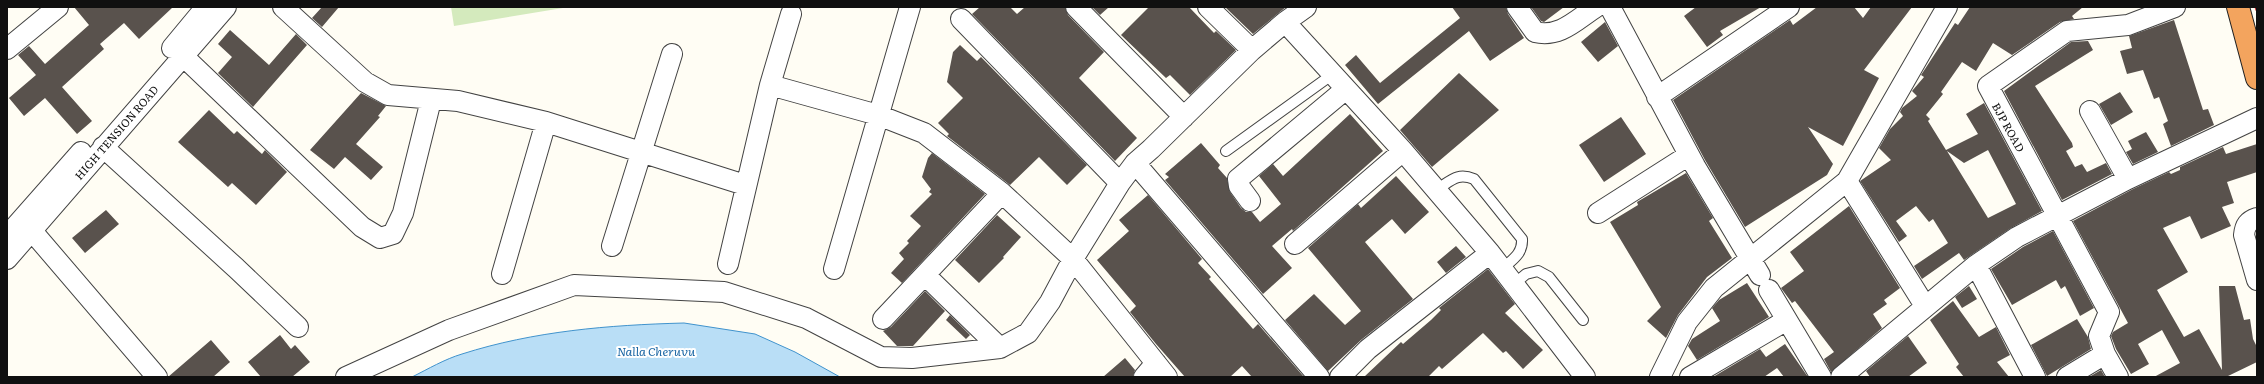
<svg xmlns="http://www.w3.org/2000/svg" width="2264" height="384" viewBox="0 0 2264 384" font-family="Literata,serif">
<rect width="100%" height="100%" fill="#fffdf4"/>
<path fill="#d4eabd" d="M451 7H569L454 26Z"/>
<path fill="#b9def6" stroke="#4093cd" d="M684 323 755 334 795 352 840 377H412C428 369 445 359 462 354 534 331 609 325 684 323Z"/>
<path fill="#59524d" fill-rule="evenodd" d="M74 7H173L139 39 124 23 100 44 104 49 62 87 92 121 77 134 45 98 24 116 9 98 36 75 18 55 29 46 45 64 89 25Z
M322 7H339L322 27 312 18Z
M980 7H1010L1017 14 1025 7H1065L1068 15 1104 52 1079 78 1137 138 1115 161 972 14Z
M1092 7H1109L1100 15Z
M1149 7H1189L1214 33 1216 31 1236 50 1190 95 1170 75 1166 78 1121 35Z
M1225 7H1286L1253 34Z
M1452 7H1506L1508 14 1524 38 1490 61 1469 31 1378 104 1345 65 1356 55 1380 83 1460 18Z
M1531 7H1564L1544 22 1541 21Z
M1696 7H1761L1720 31 1723 35 1707 47 1684 16Z
M1817 7H1854L1863 18 1871 7H1912L1864 70 1879 78 1843 146 1808 127 1833 164 1827 175 1745 227 1705 160 1673 100 1790 20 1793 25Z
M1970 7H2083L2072 16 2074 19 2060 22 2012 55 1993 43 1976 71 1962 62 1941 92 1943 94 1926 115 1930 119 1928 121 1946 150 1978 134 1966 114 1984 103 2042 211 2011 228 1964 260 1959 253 1922 279 1914 266 1948 243 1933 219 1929 222 1916 206 1896 221 1907 236 1899 242 1860 181 1891 160 1879 148 1890 129 1903 116 1900 112 1902 108 1917 96 1912 91 1924 77 1921 75 1925 69 1955 23 1958 25ZM1988 150 2016 204 1988 218 1947 151 1964 163Z
M2174 20 2203 110 2208 109 2214 125 2171 146 2163 124 2168 121 2159 97 2154 99 2143 70 2127 74 2120 51 2132 48 2129 36Z
M1605 22 1618 46 1598 62 1581 42Z
M230 30 269 65 296 34 307 45 253 107 218 73 232 57 218 44Z
M2088 41 2093 50 2035 86 2072 143 2073 147 2066 151 2075 167 2082 164 2087 172 2106 163 2112 174 2062 200 2004 91 2071 42Z
M960 45 977 61 981 57 1087 165 1067 185 1039 157 1010 185 947 136 949 134 938 123 963 98 947 82 953 52Z
M1459 73 1499 110 1432 167 1400 130Z
M2120 92 2133 112 2111 125 2099 104Z
M361 93 386 106 378 116 380 117 356 144 383 167 371 180 345 157 334 169 310 150Z
M209 110 234 134 237 131 262 154 265 150 287 172 256 205 232 183 228 187 178 142Z
M1350 114 1383 151 1293 231 1292 229 1272 246 1292 268 1263 294 1165 180 1169 177 1165 174 1201 143 1220 165 1218 168 1227 178 1230 192 1241 208 1246 212H1252L1260 222 1281 204 1259 176 1273 164 1283 176Z
M1621 117 1646 154 1604 182 1579 145Z
M2146 132 2158 152 2133 164 2126 152 2132 149 2128 141Z
M2257 144V172L2227 182 2234 203 2222 207 2231 226 2201 239 2190 216 2163 228 2188 272 2157 290 2184 337 2199 329 2222 370 2219 286H2235L2244 320 2250 319 2253 339 2257 347V362L2226 377H2154L2180 363 2162 330 2138 344 2149 364 2131 374 2116 349 2111 336 2113 332 2128 323 2073 221 2133 189 2169 172 2171 174 2180 170V167L2223 147 2226 154Z
M932 153 985 194 902 283 891 273 904 259 899 253 909 243 907 241 921 226 910 216 932 194 929 192 931 189 922 177 928 158Z
M1686 173 1713 218 1709 221 1732 258 1707 277 1678 315 1666 338 1647 321 1661 307 1610 222 1638 205 1637 202Z
M1396 176 1429 212 1405 234 1392 219 1365 242 1413 299 1361 340 1328 371 1285 320 1314 294 1345 325 1361 311 1308 248 1358 204 1361 208Z
M1148 195 1202 259 1198 263 1211 277 1209 279 1253 329 1258 324 1304 377H1252L1242 366 1230 377H1185L1156 344 1130 312 1136 306 1097 260 1129 231 1119 220Z
M1849 206 1900 288 1884 300 1887 304 1873 314 1882 328 1831 372 1824 359 1834 352 1795 301 1792 303 1781 288 1804 271 1790 252Z
M106 210 119 224 85 253 72 238Z
M997 215 1021 237 1003 257 1004 258 979 283 955 260Z
M2053 231 2094 308 2080 316 2065 286 2061 289 2056 280 2012 305 1991 269 2023 247Z
M1456 246 1466 257 1446 273 1437 262Z
M1488 269 1515 304 1505 313 1543 350 1523 369 1506 351 1503 353 1483 333 1442 369 1439 366 1428 377H1364L1401 342 1403 344 1431 320 1441 310 1439 308Z
M1747 283 1769 317 1697 360 1688 346 1692 339 1720 321 1712 308 1719 300Z
M1969 286 1977 299 1962 308 1955 297Z
M925 291 945 311 913 346H897L883 331 891 327Z
M1953 301 1979 337 1996 327 2010 355 1997 362 2009 377H1964L1956 367 1959 364 1930 320Z
M950 315 970 335 966 339 946 320Z
M2077 319 2088 337 2091 349 2047 376 2031 345Z
M280 335 291 349 295 345 310 362 292 377H261L248 362Z
M1908 336 1927 363 1908 377H1870L1866 371Z
M211 340 230 362 213 377H168Z
M1785 344 1808 377H1784L1777 368 1764 377H1713L1760 349 1766 357Z
M1125 358 1135 370 1133 377H1103Z
M2101 370 2105 377H2089Z"/>
<g fill="none" stroke-linecap="round" stroke-linejoin="round">
<defs>
<path id="lane" d="M1226 151 1333 74
M1436 190C1451 181 1457 172 1474 179L1522 239C1523 254 1512 260 1502 269
M1514 284 1526 274 1538 271 1549 277 1583 320"/>
<path id="street" d="M283 7 365 82 388 95 458 101 546 122 745 185
M1076 7 1184 117
M1208 7 1252 50
M1306 7 1285 22 1403 151 1490 253 1585 377
M1517 7 1535 32C1560 38 1576 20 1596 7
M1610 7 1695 166 1760 275
M961 19 1120 183
M172 48 206 7
M7 49 58 7
M182 55 362 227 380 238 393 234 403 213 431 100
M770 85 878 115 924 133 1002 193
M1657 97 1789 7
M2090 111 2128 179
M103 147 236 268 298 327
M1135 163 1319 377
M1847 181 1925 306
M1250 201 1239 186 1238 179 1346 89
M1598 213 1689 155
M2257 218C2248 221 2245 225 2244 235L2257 280
M32 231 157 377
M7 236 81 152
M1295 244 1403 151
M612 246 672 54
M7 259 226 7
M728 264 770 85 791 14
M1976 265 2035 377
M834 269 910 7
M502 274 546 122
M925 275 1000 348
M1769 290 1821 377
M883 319 1002 193 1073 259 1167 377
M346 377 449 330 574 285 724 292 806 318 881 357 912 358 1000 348 1028 333 1050 302 1073 259 1120 183 1135 163 1151 149 1252 50 1285 22
M1144 377 1156 363
M1340 377 1368 349 1490 253
M1660 377 1687 322 1714 288 1847 181 1947 7
M1690 377 1787 320
M1841 377 1976 265 2017 237 2128 179 2257 118
M2067 377 2105 354
M2118 377 2105 354 2099 336 2109 312 1988 86 2067 31 2128 25 2175 7"/>
<path id="highway" d="M2238 7 2257 78"/>
</defs>
<use href="#lane" stroke="#434343" stroke-width="12"/>
<use href="#street" stroke="#434343" stroke-width="22"/>
<use href="#highway" stroke="#212121" stroke-width="24"/>
<use href="#lane" stroke="#fff" stroke-width="10"/>
<use href="#street" stroke="#fff" stroke-width="20"/>
<use href="#highway" stroke="#f3a45e" stroke-width="22"/>
<path stroke="#c1282d" stroke-width="3" d="M2256 7 2257 10"/>
</g>
<g text-anchor="middle" dominant-baseline="central" stroke-width="4" stroke-linejoin="round" paint-order="stroke">
<g font-size="11" fill="#101010" stroke="#fff">
<text transform="translate(2009 127) rotate(61)">BJP ROAD</text>
<text transform="translate(116 132) rotate(-49)">HIGH TENSION ROAD</text>
</g>
<g font-size="12" font-style="italic" fill="#1965a3" stroke="#fff">
<text x="656" y="351">Nalla Cheruvu</text>
</g>
</g>
<rect width="2264" height="384" fill="none" stroke="#101010" stroke-width="16"/>
</svg>
